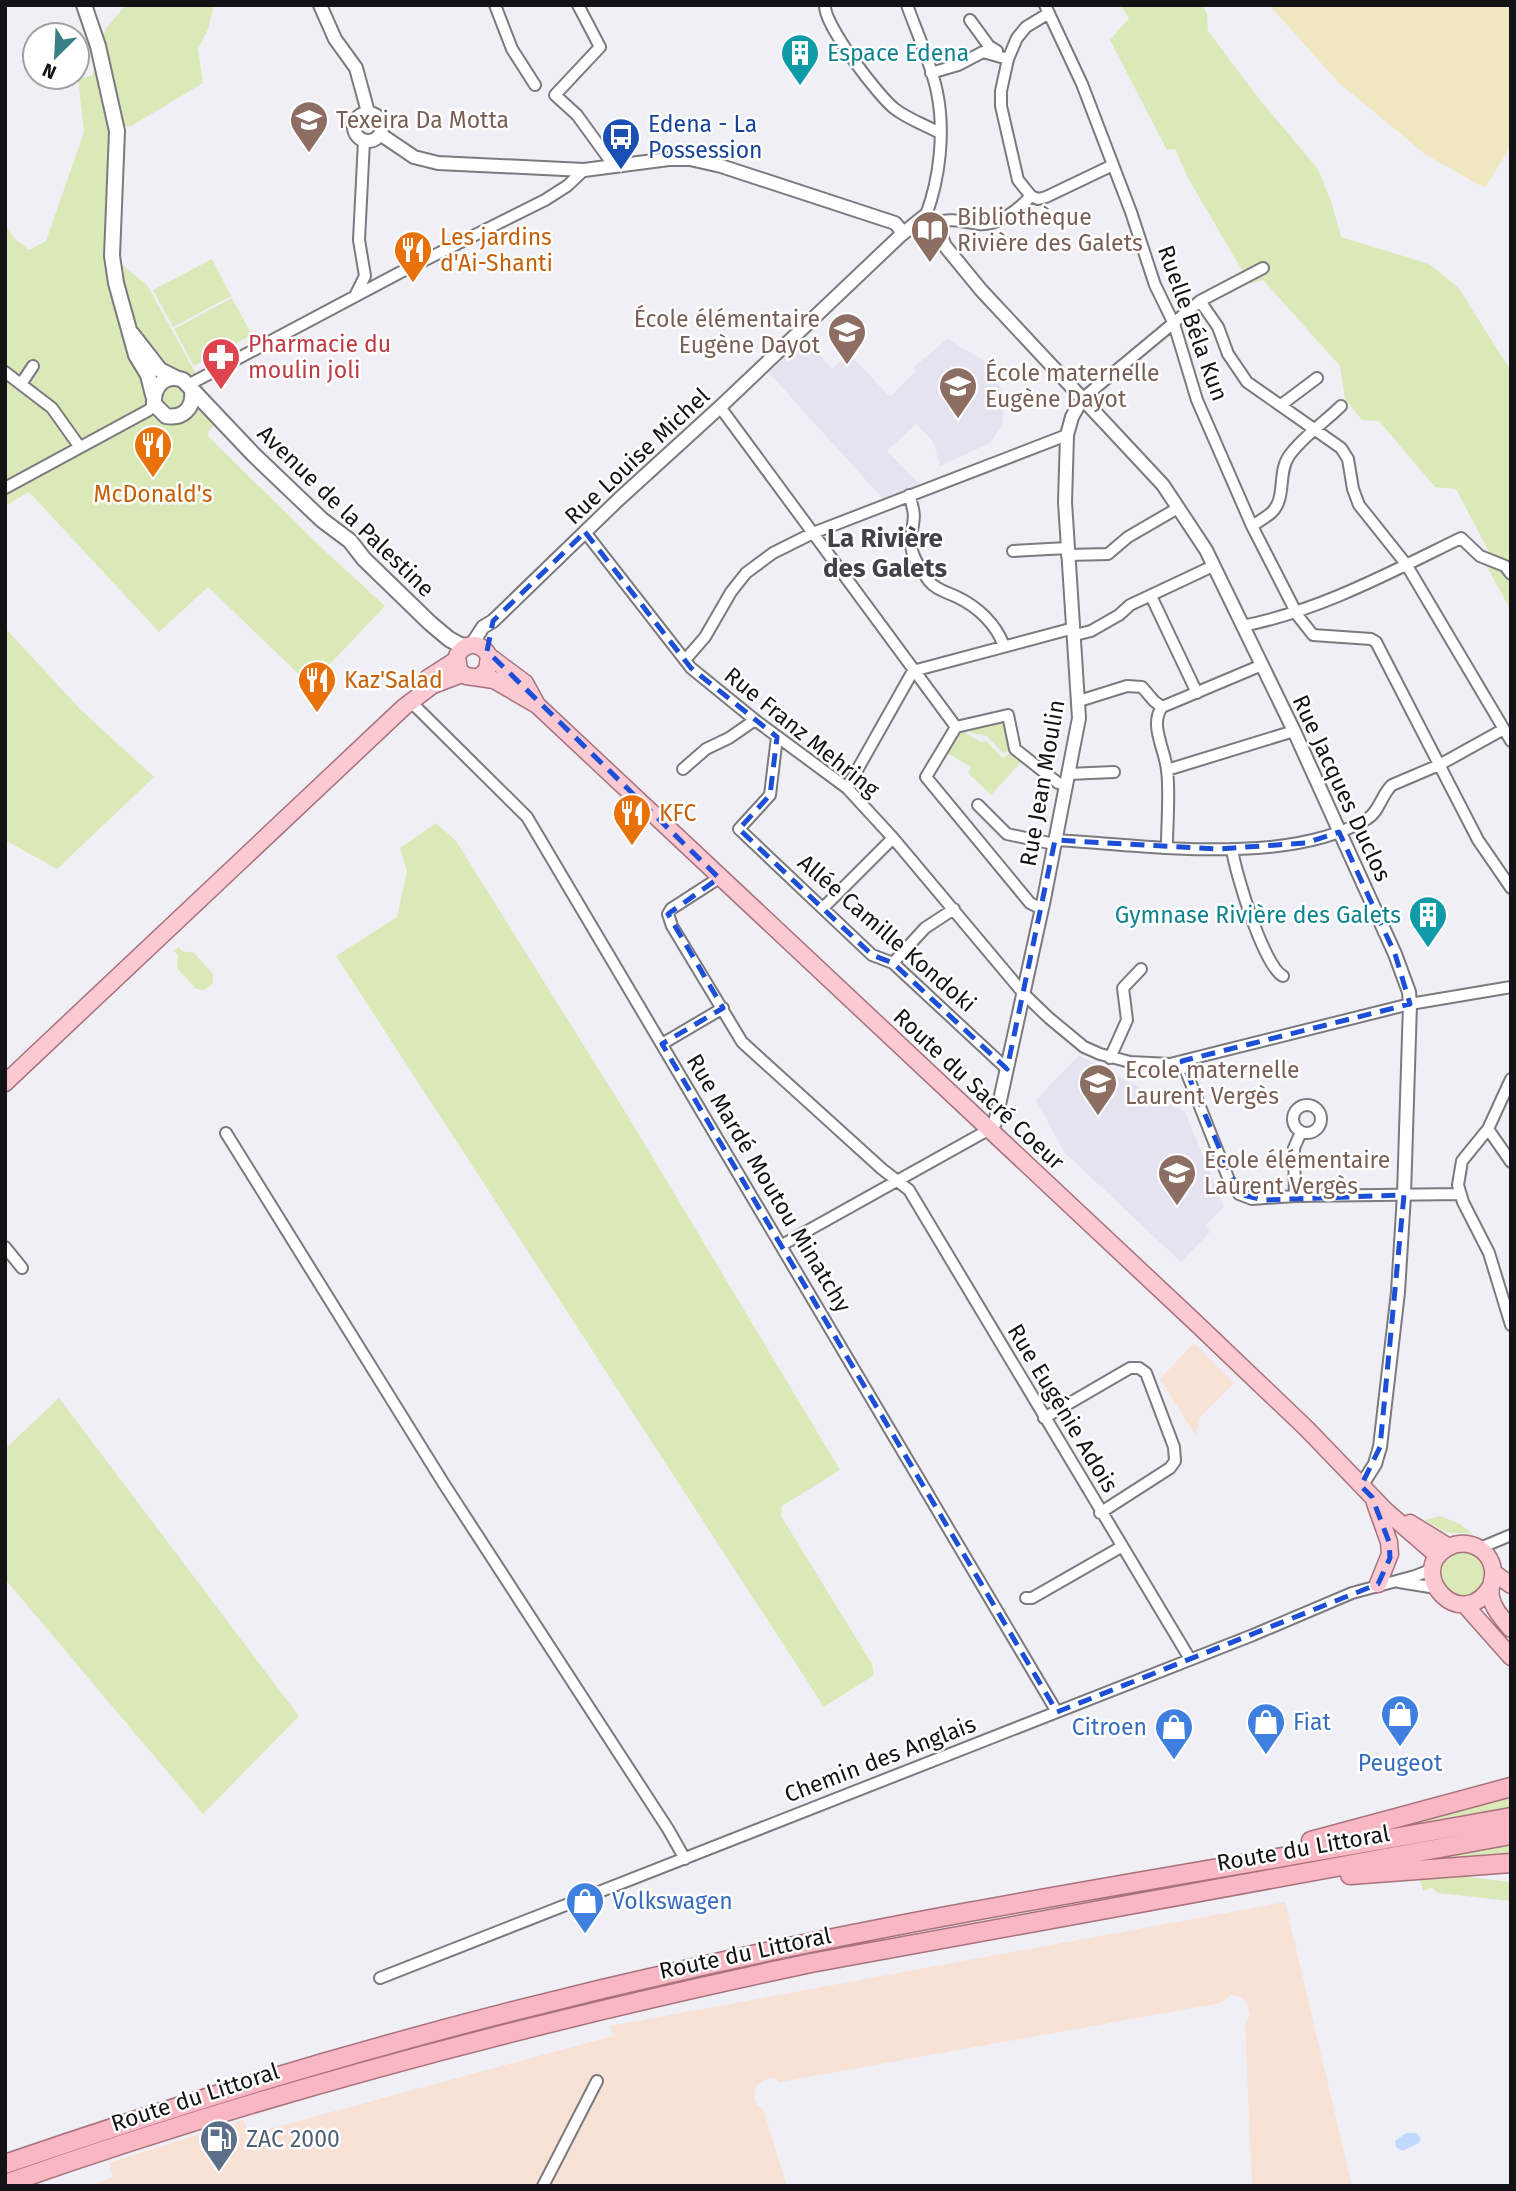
<svg xmlns="http://www.w3.org/2000/svg" width="1516" height="2191" viewBox="0 0 1516 2191" font-family="'Fira Sans',sans-serif">
<rect width="100%" height="100%" fill="#f0eff5"/>
<path fill="#e5e3f0" d="M805 339 832 369 849 353 890 397 915 372 913 368 947 339 983 360 997 378 1004 398 1002 425 990 443 940 466 933 441 916 424 887 451 920 485 883 499 769 373Z
M1079 1055 1185 1112 1224 1207 1205 1226 1210 1232 1181 1262 1064 1152 1036 1100Z"/>
<path fill="#f8e1d5" d="M1194 1343 1234 1383 1200 1417 1196 1436 1160 1379Z
M1285 1902 1352 2186H1252L1245 2023 1250 2015 1247 2004 1242 1997 1231 1995 1221 2003 780 2082 773 2078 764 2080 756 2086 754 2097 757 2105 763 2109 787 2186H90L113 2177 109 2163 243 2120 250 2134 613 2036 610 2026Z"/>
<path fill="#dbe9b8" d="M126 5H214L208 29 198 49 203 83 131 126 122 127 120 263 147 285 221 419 210 429 208 436 327 553 385 606 310 685 208 587 159 632 29 492 5 506V225L14 238 29 250 46 241 84 132 78 78 92 76 106 28Z
M1120 5H1202L1207 13 1208 31 1260 100 1318 169 1332 204 1341 237 1429 264 1458 287 1511 371V611L1486 565 1490 554 1456 489 1435 487 1379 421 1362 420 1345 399 1340 366 1263 280 1250 284 1188 178 1175 149 1167 150 1110 40 1129 18Z
M212 259 231 296 173 327 153 290Z
M232 298 252 335 194 366 174 329Z
M5 628 81 710 154 777 57 869 5 840Z
M994 719 1007 724 1012 747 1004 754 987 736 971 733 961 726Z
M961 730 981 742 986 741 1003 758 1012 752 1022 761 991 795 968 773 971 767 947 753Z
M436 823 456 841 629 1118 840 1470 782 1506 781 1516 872 1664 874 1675 824 1707 336 956 397 917 407 871 400 848Z
M179 947 182 951 194 953 213 974V983L205 990 196 989 177 968 178 955 174 951Z
M59 1398 299 1716 203 1814 5 1579V1449Z
M1440 1516 1460 1524 1473 1534 1445 1532 1425 1520Z
M1441 1574a23 23 0 1 1 46 0a23 23 0 1 1-46 0Z
M1511 1791V1807L1395 1827Z
M1511 1843V1853L1413 1864V1861Z
M1419 1875H1449L1511 1882V1901L1438 1893 1432 1888 1423 1891Z"/>
<path fill="#f0e7c1" d="M1269 5H1511V145L1485 188 1426 155 1339 83Z"/>
<path fill="#c1d9ff" d="M1406 2133H1417L1421 2139 1419 2143 1402 2151 1396 2147 1395 2141Z"/>
<g fill="none" stroke-linecap="round" stroke-linejoin="round">
<defs>
<path id="minor" d="M495 5 512 49 535 85
M578 5 600 47 555 95 577 115 614 166
M825 5C823 24 879 97 895 109 908 119 925 125 940 133
M907 5C917 33 931 63 937 92 945 131 940 178 926 215
M1045 5 1082 84 1131 212 1155 285 1174 324 1197 400 1252 526 1298 616 1313 635 1371 639 1376 642 1478 840 1511 888
M970 20 989 46 997 51
M931 73 958 65 983 52 1008 59
M1031 196 1018 180 1001 106V91L1008 59 1017 38 1026 27 1049 13
M1031 196 1038 199 1046 197 1113 165
M936 223C950 217 964 222 979 224 998 226 1018 210 1031 196
M355 296 365 276 359 240 364 141
M1200 301 1218 327 1228 354 1247 382 1341 448 1348 459 1353 489 1359 505 1406 564 1511 741
M5 372 52 408 79 446
M21 384 33 366
M188 385 399 273 545 200 567 186 584 170
M1082 399 1200 301 1263 268
M1281 405 1317 378
M720 407 956 727
M5 488 149 410 154 404
M909 495C918 521 912 519 911 542 910 555 922 571 929 581 936 590 947 592 957 597 978 607 996 624 1004 646
M1252 526C1258 522 1265 518 1271 513 1287 499 1277 473 1289 456 1302 437 1325 422 1341 406
M585 532 691 668 755 720 847 788 893 838 1024 994 1049 1018 1084 1047 1100 1054 1130 1062 1170 1064 1410 1004 1511 987
M1013 551 1067 548
M1067 555 1108 554 1128 537 1178 508
M1151 596 1197 693
M1242 626C1319 611 1391 572 1461 538L1480 556 1505 566 1511 574
M1075 635 1091 631 1119 615 1130 605 1213 566
M685 660 705 637 731 592 746 573 773 553 813 533 1067 435
M1079 701 1127 686 1142 687 1154 701 1162 707
M411 702 527 817 1057 1712
M1162 707C1149 725 1165 749 1167 770 1170 794 1167 821 1167 846
M1162 707 1262 665
M777 737 770 795 739 829 872 955 893 963 1007 1069
M683 769 706 749 729 738 755 720
M1167 770 1294 731
M1068 774 1114 772
M847 788 913 671 1074 628
M978 805 1007 834 1054 844
M1055 840C1145 845 1287 867 1367 819 1380 811 1381 795 1392 785L1439 765 1504 729
M1232 849C1235 872 1264 967 1283 976
M719 878 671 909 668 914 672 926 742 1042 882 1169 909 1190 1190 1659
M823 908 893 838
M1042 909 1030 903 926 777 956 727 1008 715 1015 749 1058 783 1066 785
M893 963 925 928 954 909
M662 1044 723 1008
M1110 1058 1127 1020 1123 988 1141 969
M1182 1061 1229 1180 1239 1194 1252 1199 1295 1196 1460 1194
M1511 1079 1488 1129 1462 1161 1458 1185 1463 1202 1489 1253 1511 1325
M1293 1119a14 14 0 1 1 28 0a14 14 0 1 1-28 0Z
M1488 1129 1511 1162
M226 1133 444 1484 668 1829 685 1859
M1295 1196 1294 1148 1301 1132
M782 1245 990 1129
M5 1247 22 1268
M1044 1418 1130 1368H1139L1146 1373 1174 1447 1175 1461 1170 1468 1100 1513
M1480 1548 1511 1535
M1399 1582 1436 1588
M1026 1598H1032L1121 1547
M380 1978 1253 1635 1352 1593 1415 1576 1433 1569
M543 2186 597 2081"/>
<path id="tertiary" d="M320 5 335 39 356 68 368 112
M354 127a14 14 0 1 1 28 0a14 14 0 1 1-28 0Z
M380 134 414 157 438 163 584 170 669 159H690L721 166 895 223 900 229 901 235
M472 644 483 627 493 621 618 500 720 407 901 235 926 215 934 220 945 246 981 290 1163 485 1206 550 1294 731 1395 954 1409 992 1410 1004 1404 1195 1398 1292 1380 1447 1375 1464 1361 1486
M990 1129 995 1123 1044 899 1079 718 1065 502 1067 435 1072 417 1082 399"/>
<path id="secondary" d="M84 5 98 46 117 131 112 256 116 283 136 355 148 375 153 395
M132 334 160 370 176 378
M192 391C194 408 183 419 166 416L154 404C153 386 165 373 183 380L253 454 322 520 350 541 364 559 430 623 449 639 460 645 467 646"/>
<path id="primary" d="M489 656 525 683 536 703
M479 677 487 670 489 656C480 641 465 642 457 656L459 670 466 676 494 680 537 705 1197 1324 1307 1429 1386 1511 1438 1556
M422 685 428 678 456 660
M5 1083 404 707 433 685 462 674
M1375 1503 1389 1542 1390 1554 1378 1584
M1410 1523 1449 1547
M1494 1573 1511 1585
M1491 1586C1461 1636 1405 1572 1447 1548 1466 1537 1490 1548 1493 1570 1494 1579 1489 1587 1491 1597 1493 1609 1503 1619 1511 1629
M1465 1605 1511 1657"/>
<path id="trunk" d="M1311 1841 1511 1787
M1350 1875 1511 1863
M5 2164C231 2086 460 2020 693 1968 963 1907 1238 1867 1511 1817
M5 2184C268 2091 538 2021 811 1963L1511 1835"/>
</defs>
<use href="#minor" stroke="#7b7a7f" stroke-width="14"/>
<use href="#tertiary" stroke="#7b7a7f" stroke-width="16"/>
<use href="#secondary" stroke="#7b7a7f" stroke-width="18"/>
<use href="#primary" stroke="#a7727c" stroke-width="19"/>
<use href="#trunk" stroke="#a7727c" stroke-width="21"/>
<use href="#minor" stroke="#fff" stroke-width="10"/>
<use href="#tertiary" stroke="#fff" stroke-width="12"/>
<use href="#secondary" stroke="#fff" stroke-width="14"/>
<use href="#primary" stroke="#fac9d1" stroke-width="16"/>
<use href="#trunk" stroke="#f8b7c2" stroke-width="18"/>
</g>
<path fill="none" stroke="#1d4ed8" stroke-width="5" stroke-dasharray="14 9" stroke-linejoin="round" d="M585 532 691 668 777 737 770 795 739 829 872 955 893 963 1007 1069 1055 840 1217 849 1306 843 1339 832 1395 954 1410 1004 1182 1061 1239 1194 1263 1200 1404 1195 1380 1447 1361 1486 1372 1497 1389 1542 1390 1558 1378 1584 1057 1712 662 1044 723 1008 668 914 719 878 487 651 493 621Z"/>
<defs>
<symbol id="building-pin" viewBox="-11 -11 22 30"><path d="M0 17L-7.5 6A9.5 9.5 0 1 1 7.5 6Z" fill="#0f9aa8" stroke="#fff"/><path d="M-4-6H4V6H1V3H-1V6H-4ZM-2.5-4.3h1.7v1.8h-1.7ZM.8-4.3h1.7v1.8H.8ZM-2.5-1h1.7V.8h-1.7ZM.8-1h1.7V.8H.8Z" fill="#fff"/></symbol>
<symbol id="school-pin" viewBox="-11 -11 22 30"><path d="M0 17L-7.5 6A9.5 9.5 0 1 1 7.5 6Z" fill="#8d6e63" stroke="#fff"/><path d="M0-5L7-2L0 1L-7-2ZM-4 1L0 2.5L4 1V4Q0 6-4 4Z" fill="#fff"/></symbol>
<symbol id="bus-pin" viewBox="-11 -11 22 30"><path d="M0 17L-7.5 6A9.5 9.5 0 1 1 7.5 6Z" fill="#1a4fb4" stroke="#fff"/><path d="M-5-6H5V4H4V6H2V4H-2V6H-4V4H-5ZM-3.5-4V0h7V-4ZM-3.5 1.2v1.5H-2V1.2ZM2 1.2v1.5H3.5V1.2Z" fill="#fff"/></symbol>
<symbol id="library-pin" viewBox="-11 -11 22 30"><path d="M0 17L-7.5 6A9.5 9.5 0 1 1 7.5 6Z" fill="#8d6e63" stroke="#fff"/><path d="M-6-4Q-3-5.5-.7-3.5V5Q-3 3-6 4ZM6-4Q3-5.5 .7-3.5V5Q3 3 6 4Z" fill="#fff"/></symbol>
<symbol id="restaurant-pin" viewBox="-11 -11 22 30"><path d="M0 17L-7.5 6A9.5 9.5 0 1 1 7.5 6Z" fill="#e8710a" stroke="#fff"/><path d="M-5-6h1v4h1v-4h1v4h1v-4h1v5L-1.5 .5V6h-2V.5L-5-1ZM5-6V6H3V1.5H1.5Q1.5-4 5-6Z" fill="#fff"/></symbol>
<symbol id="pharmacy-pin" viewBox="-11 -11 22 30"><path d="M0 17L-7.5 6A9.5 9.5 0 1 1 7.5 6Z" fill="#e0444e" stroke="#fff"/><path d="M-2-6h4v4h4v4h-4v4h-4v-4h-4v-4h4Z" fill="#fff"/></symbol>
<symbol id="shop-pin" viewBox="-11 -11 22 30"><path d="M0 17L-7.5 6A9.5 9.5 0 1 1 7.5 6Z" fill="#3f7fe0" stroke="#fff"/><path d="M-5-2.5h2.3a2.7 3.5 0 0 1 5.4 0H5L5.5 6h-11ZM-1.5-2.5h3a1.5 2.3 0 0 0-3 0Z" fill="#fff"/></symbol>
<symbol id="fuel-pin" viewBox="-11 -11 22 30"><path d="M0 17L-7.5 6A9.5 9.5 0 1 1 7.5 6Z" fill="#5c6f8a" stroke="#fff"/><path d="M-5.5-6h7V0h2V4h1.3V-2.5L3-4.5l.8-.8L6-3V5H2.5V1h-1V6h-7ZM-4.2-4.7v3.2H.2V-4.7Z" fill="#fff"/></symbol>
</defs>
<g fill-rule="evenodd">
<use href="#building-pin" x="778" y="31" width="44" height="60"/>
<use href="#school-pin" x="287" y="98" width="44" height="60"/>
<use href="#bus-pin" x="599" y="115" width="44" height="60"/>
<use href="#library-pin" x="908" y="208" width="44" height="60"/>
<use href="#restaurant-pin" x="391" y="228" width="44" height="60"/>
<use href="#school-pin" x="825" y="310" width="44" height="60"/>
<use href="#pharmacy-pin" x="199" y="335" width="44" height="60"/>
<use href="#school-pin" x="936" y="364" width="44" height="60"/>
<use href="#restaurant-pin" x="131" y="423" width="44" height="60"/>
<use href="#restaurant-pin" x="295" y="658" width="44" height="60"/>
<use href="#restaurant-pin" x="610" y="791" width="44" height="60"/>
<use href="#building-pin" x="1406" y="893" width="44" height="60"/>
<use href="#school-pin" x="1076" y="1061" width="44" height="60"/>
<use href="#school-pin" x="1155" y="1151" width="44" height="60"/>
<use href="#shop-pin" x="1378" y="1692" width="44" height="60"/>
<use href="#shop-pin" x="1244" y="1700" width="44" height="60"/>
<use href="#shop-pin" x="1152" y="1705" width="44" height="60"/>
<use href="#shop-pin" x="563" y="1879" width="44" height="60"/>
<use href="#fuel-pin" x="197" y="2117" width="44" height="60"/>
</g>
<g text-anchor="middle" dominant-baseline="central" stroke-width="5" stroke-linejoin="round" paint-order="stroke">
<g font-size="23" fill="#0d838f" stroke="#fff" text-anchor="start">
<text x="827" y="53">Espace Edena</text>
<text x="1401" y="915" text-anchor="end">Gymnase Rivière des Galets</text>
</g>
<g font-size="23" fill="#785e54" stroke="#fff" text-anchor="start">
<text x="336" y="120">Texeira Da Motta</text>
<text x="957" y="217">Bibliothèque<tspan x="957" dy="26">Rivière des Galets</tspan></text>
<text x="820" y="319" text-anchor="end">École élémentaire<tspan x="820" dy="26">Eugène Dayot</tspan></text>
<text x="985" y="373">École maternelle<tspan x="985" dy="26">Eugène Dayot</tspan></text>
<text x="1125" y="1070">Ecole maternelle<tspan x="1125" dy="26">Laurent Vergès</tspan></text>
<text x="1204" y="1160">Ecole élémentaire<tspan x="1204" dy="26">Laurent Vergès</tspan></text>
</g>
<g font-size="23" fill="#164399" stroke="#fff" text-anchor="start">
<text x="648" y="124">Edena - La<tspan x="648" dy="26">Possession</tspan></text>
</g>
<g font-size="23" fill="#c56008" stroke="#fff" text-anchor="start">
<text x="440" y="237">Les jardins<tspan x="440" dy="26">d'Ai-Shanti</tspan></text>
<text x="153" y="494" text-anchor="middle">McDonald's</text>
<text x="344" y="680">Kaz'Salad</text>
<text x="659" y="813">KFC</text>
</g>
<g font-size="23" fill="#131315" stroke="#fff">
<text transform="translate(1193 323) rotate(70)">Ruelle Béla Kun</text>
<text transform="translate(637 456) rotate(-43)">Rue Louise Michel</text>
<text transform="translate(346 511) rotate(44)">Avenue de la Palestine</text>
<text transform="translate(802 732) rotate(39)">Rue Franz Mehring</text>
<text transform="translate(1042 783) rotate(-80)">Rue Jean Moulin</text>
<text transform="translate(1342 788) rotate(65)">Rue Jacques Duclos</text>
<text transform="translate(887 933) rotate(41)">Allée Camille Kondoki</text>
<text transform="translate(979 1089) rotate(43)">Route du Sacré Coeur</text>
<text transform="translate(769 1183) rotate(59)">Rue Mardé Moutou Minatchy</text>
<text transform="translate(1063 1408) rotate(59)">Rue Eugénie Adois</text>
<text transform="translate(880 1759) rotate(-21)">Chemin des Anglais</text>
<text transform="translate(1303 1848) rotate(-10)">Route du Littoral</text>
<text transform="translate(745 1953) rotate(-12)">Route du Littoral</text>
<text transform="translate(195 2097) rotate(-18)">Route du Littoral</text>
</g>
<g font-size="23" fill="#be3a42" stroke="#fff" text-anchor="start">
<text x="248" y="344">Pharmacie du<tspan x="248" dy="26">moulin joli</tspan></text>
</g>
<g font-size="23" fill="#366cbe" stroke="#fff" text-anchor="start">
<text x="1293" y="1722">Fiat</text>
<text x="1147" y="1727" text-anchor="end">Citroen</text>
<text x="1400" y="1763" text-anchor="middle">Peugeot</text>
<text x="612" y="1901">Volkswagen</text>
</g>
<g font-size="23" fill="#4e5e75" stroke="#fff" text-anchor="start">
<text x="246" y="2139">ZAC 2000</text>
</g>
<g font-size="26" font-weight="bold" fill="#424247" stroke="#fff">
<text x="885" y="538">La Rivière<tspan x="885" dy="30">des Galets</tspan></text>
</g>
</g>
<rect width="1516" height="2191" fill="none" stroke="#131315" stroke-width="14"/>
<g transform="translate(56 56) rotate(204)"><circle r="33" fill="#ffffff" stroke="#a1a1a1" stroke-width="2"/>
<path d="M0-5L12 26L0 18L-12 26Z" fill="#388085"/>
<text y="-10" font-size="19" font-weight="bold" text-anchor="middle" fill="#131315">N</text>
</g>
</svg>
